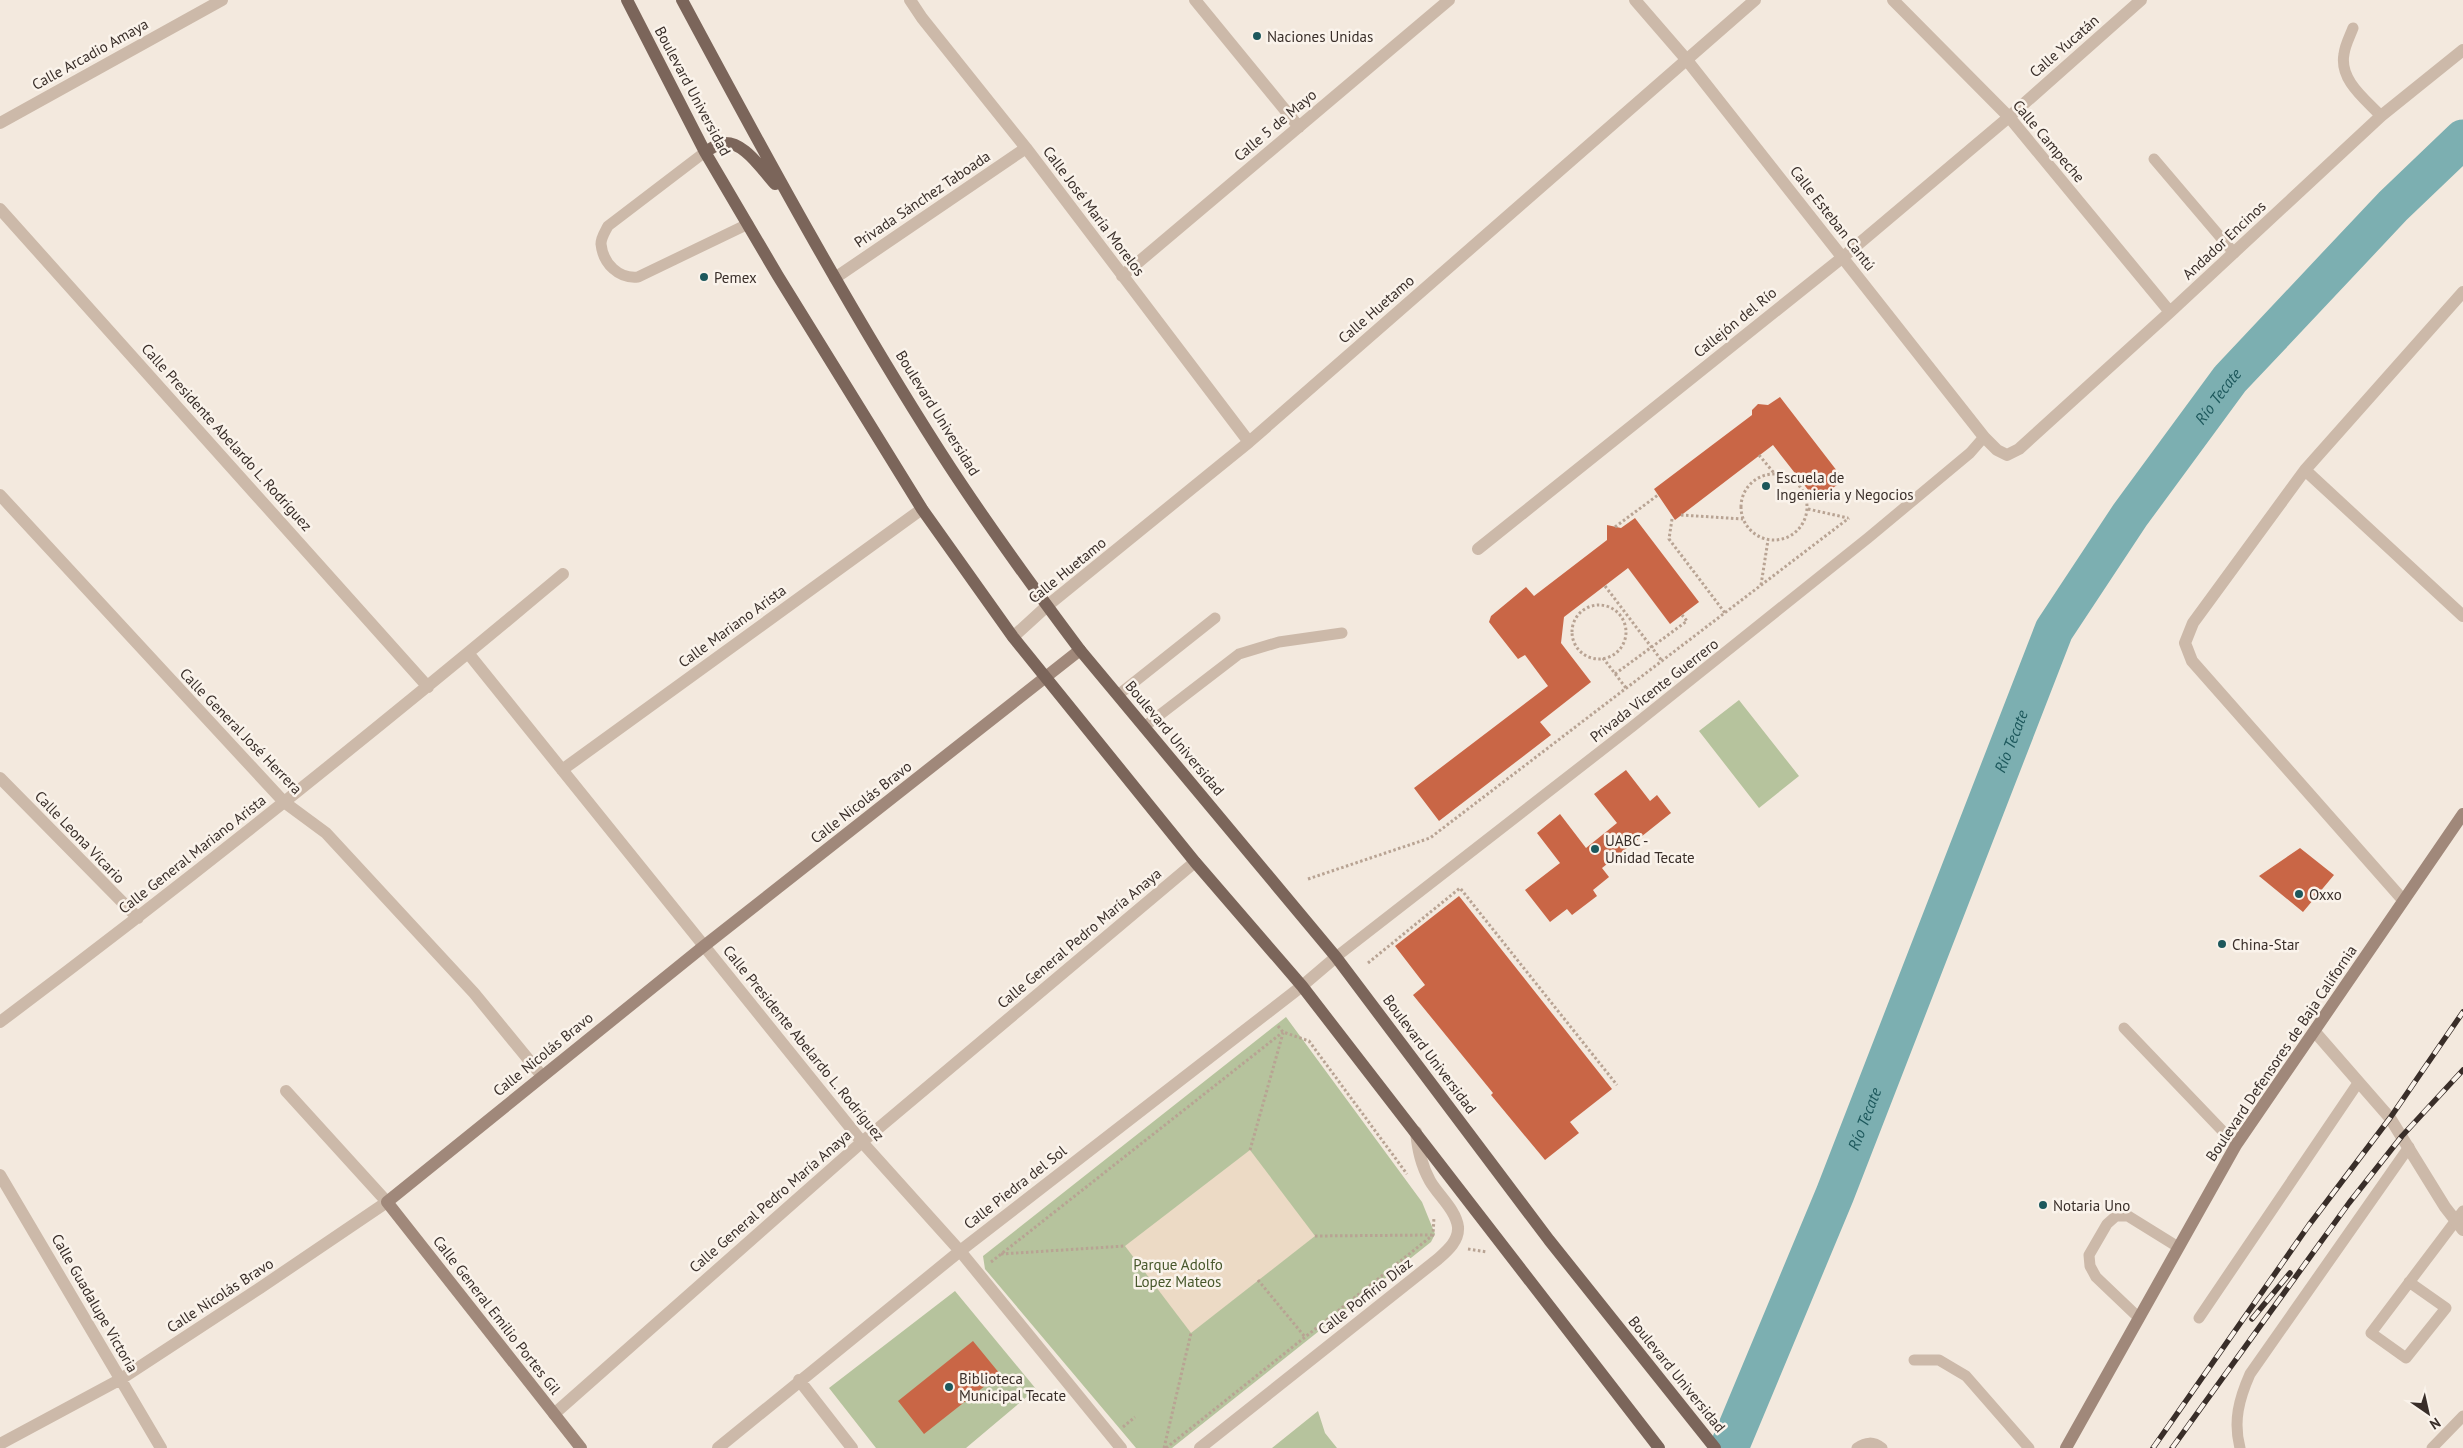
<svg xmlns="http://www.w3.org/2000/svg" width="2463" height="1448" viewBox="0 0 2463 1448" font-family="'PT Sans',sans-serif">
<rect width="100%" height="100%" fill="#f3e9de"/>
<path fill="#b6c39d" d="M1739 700 1799 776 1759 808 1699 731Z
M1286 1017 1422 1202 1435 1234 1431 1242 1172 1448H1136L985 1269 983 1256Z
M955 1291 1036 1389 966 1448H876L829 1388Z
M1318 1411 1325 1433 1337 1448H1272Z"/>
<path fill="#ecdac5" d="M1250 1150 1315 1236 1191 1333 1125 1246Z"/>
<g fill="none" stroke-linecap="round" stroke-linejoin="round">
<path stroke="#7cafb1" stroke-width="39" id="s1" d="M1729 1448 1835 1194 2054 630 2130 515 2230 379 2393 206 2463 139"/>
</g>
<path fill="#c96646" d="M1780 397 1844 480 1816 500 1773 445 1675 520 1654 489 1752 415V410L1758 404 1768 405Z
M1635 518 1699 602 1670 624 1628 568 1564 617 1561 643 1591 682 1540 722 1551 735 1439 821 1414 788 1548 686 1525 655 1518 659 1489 622 1491 616 1526 587 1534 596 1607 540V525L1621 528Z
M1626 770 1650 801 1657 795 1671 813 1602 868 1609 877 1593 890 1597 896 1572 915 1567 909 1550 922 1525 890 1560 863 1537 833 1560 814 1586 848 1617 823 1594 794Z
M2300 848 2334 875 2303 912 2259 876Z
M1459 896 1612 1089 1570 1122 1579 1133 1545 1160 1491 1095 1493 1093 1413 995 1425 985 1395 946Z
M973 1341 1000 1374 924 1434 898 1401Z"/>
<g fill="none" stroke-linecap="round" stroke-linejoin="round">
<path stroke="#b8a393" stroke-width="3" stroke-dasharray="2.5 2.5" stroke-linecap="butt" d="M1759 455 1774 473
M1741 507a33 33 0 1 1 66 0a33 33 0 1 1-66 0Z
M1808 509 1848 518
M1681 515 1743 519
M1672 519 1669 539 1725 613
M1615 527 1658 495
M1761 585 1768 540
M1605 586 1662 661
M1572 632a27 27 0 1 1 54 0a27 27 0 1 1-54 0Z
M1603 658 1626 688
M1615 674 1687 621 1682 615
M1308 879 1430 838 1849 518
M1368 963 1460 888 1617 1085
M1278 1026 1283 1032 1309 1041 1407 1174
M1250 1150 1283 1033
M1315 1236 1432 1235
M1468 1249 1487 1252
M1001 1254 1125 1246
M991 1262 1283 1032
M1258 1280 1305 1337
M1123 1427 1135 1417
M1164 1448 1191 1333
M1166 1448 1433 1235 1434 1217"/>
<path stroke="#ccb9a9" stroke-width="11" d="M2353 28C2350 36 2345 45 2344 54 2339 80 2365 99 2381 116
M705 152 608 226C605 232 601 237 601 244 603 264 619 279 638 277L748 224
M2154 159 2234 253
M1118 695 1215 618
M1144 727 1239 654 1279 642 1342 633
M1336 957 1633 726 1868 538 1970 453 1984 437
M2124 1028 2236 1145
M2409 1282 2446 1308 2406 1358 2371 1333 2463 1211
M2139 1318 2096 1277 2090 1266 2089 1255 2107 1224 2116 1216H2128L2178 1247
M2199 1318 2358 1083
M1914 1360H1939L1966 1376 2029 1448
M1857 1448C1866 1442 1873 1441 1882 1448
M2240 1448C2233 1421 2239 1399 2250 1374L2409 1147
M2432 1448 2463 1416"/>
<path stroke="#ccb9a9" stroke-width="12" d="M910 0 922 18 1026 148 1249 442
M1195 0 1299 127
M1635 0 1686 59 1984 437 1997 450 2007 455 2019 449 2170 312 2381 116 2463 50
M1893 0 2009 117 2170 312
M0 123 222 0
M0 209 428 687
M1122 276 1449 0
M835 278 1026 148
M2305 470 2463 616
M0 495 284 802 326 833 474 993 542 1076
M1478 549 1843 257 2009 117 2141 0
M1013 637 1047 606 1249 442 1755 0
M468 653 862 1142 960 1251 1121 1448
M562 770 922 509
M0 778 138 918
M2403 900 2192 661 2185 643 2193 623 2305 470 2463 292
M0 1022C192 878 379 728 563 574
M2315 1032 2390 1118 2445 1207 2463 1230
M0 1175 161 1448
M799 1380 852 1448
M554 1414 862 1142 1195 862
M0 1444 121 1379 260 1288 387 1202 286 1091
M718 1448 960 1251 1302 986 1336 957
M1200 1448 1438 1259C1447 1251 1459 1241 1458 1227 1456 1210 1438 1195 1430 1181 1421 1165 1418 1150 1416 1132"/>
<path stroke="#a0887a" stroke-width="12" d="M581 1448 387 1202 704 946 1080 650
M2066 1448 2236 1145 2463 814"/>
<path stroke="#7b655a" stroke-width="12" d="M627 0 705 152 778 276 922 509 1013 637 1195 862 1302 986 1659 1448
M682 0C764 153 847 306 941 453 984 520 1032 586 1080 650L1336 957 1549 1240 1715 1448
M705 152C710 149 715 146 719 144 742 137 762 170 775 184"/>
<defs>
<path id="rail" d="M2252 1319 2290 1273
M2153 1448 2309 1225 2390 1118 2463 1012
M2172 1448 2349 1203 2402 1136 2463 1070"/>
</defs>
<use href="#rail" stroke="#392e29" stroke-width="5.5"/>
<use href="#rail" stroke="#faf3eb" stroke-width="4" stroke-dasharray="11" stroke-linecap="butt"/>
</g>
<g fill="#1d585c" stroke="#faf3eb" stroke-width="2">
<circle cx="1257" cy="36" r="5"/>
<circle cx="704" cy="277" r="5"/>
<circle cx="1766" cy="486" r="5"/>
<circle cx="1595" cy="849" r="5"/>
<circle cx="2299" cy="894" r="5"/>
<circle cx="2222" cy="944" r="5"/>
<circle cx="2043" cy="1205" r="5"/>
<circle cx="949" cy="1387" r="5"/>
</g>
<g text-anchor="middle" dominant-baseline="central" stroke-width="5" stroke-linejoin="round" paint-order="stroke">
<g font-size="15" fill="#392e29" stroke="#faf3eb" text-anchor="start">
<text x="1267" y="36">Naciones Unidas</text>
<text x="714" y="277">Pemex</text>
<text x="1776" y="477">Escuela de<tspan x="1776" dy="17">Ingenieria y Negocios</tspan></text>
<text x="1605" y="840">UABC -<tspan x="1605" dy="17">Unidad Tecate</tspan></text>
<text x="2309" y="894">Oxxo</text>
<text x="2232" y="944">China-Star</text>
<text x="2053" y="1205">Notaria Uno</text>
<text x="959" y="1378">Biblioteca<tspan x="959" dy="17">Municipal Tecate</tspan></text>
</g>
<g font-size="15" fill="#392e29" stroke="#faf3eb">
<text transform="translate(2064 46) rotate(-41)">Calle Yucatán</text>
<text transform="translate(90 54) rotate(-29)">Calle Arcadio Amaya</text>
<text transform="translate(693 91) rotate(62)">Boulevard Universidad</text>
<text transform="translate(1275 125) rotate(-40)">Calle 5 de Mayo</text>
<text transform="translate(2049 141) rotate(50)">Calle Campeche</text>
<text transform="translate(922 199) rotate(-34)">Privada Sánchez Taboada</text>
<text transform="translate(1094 211) rotate(53)">Calle José María Morelos</text>
<text transform="translate(1833 218) rotate(52)">Calle Esteban Cantú</text>
<text transform="translate(2224 240) rotate(-43)">Andador Encinos</text>
<text transform="translate(1376 309) rotate(-41)">Calle Huetamo</text>
<text transform="translate(1735 322) rotate(-39)">Callejón del Río</text>
<text transform="translate(938 413) rotate(58)">Boulevard Universidad</text>
<text transform="translate(227 437) rotate(48)">Calle Presidente Abelardo L. Rodríguez</text>
<text transform="translate(1067 570) rotate(-39)">Calle Huetamo</text>
<text transform="translate(732 626) rotate(-36)">Calle Mariano Arista</text>
<text transform="translate(1654 690) rotate(-38)">Privada Vicente Guerrero</text>
<text transform="translate(241 731) rotate(46)">Calle General José Herrera</text>
<text transform="translate(1175 738) rotate(50)">Boulevard Universidad</text>
<text transform="translate(861 802) rotate(-38)">Calle Nicolás Bravo</text>
<text transform="translate(80 837) rotate(46)">Calle Leona Vicario</text>
<text transform="translate(192 854) rotate(-38)">Calle General Mariano Arista</text>
<text transform="translate(1079 938) rotate(-40)">Calle General Pedro María Anaya</text>
<text transform="translate(804 1043) rotate(51)">Calle Presidente Abelardo L. Rodríguez</text>
<text transform="translate(2281 1053) rotate(-56)">Boulevard Defensores de Baja California</text>
<text transform="translate(543 1054) rotate(-39)">Calle Nicolás Bravo</text>
<text transform="translate(1430 1054) rotate(53)">Boulevard Universidad</text>
<text transform="translate(1015 1187) rotate(-38)">Calle Piedra del Sol</text>
<text transform="translate(770 1201) rotate(-41)">Calle General Pedro María Anaya</text>
<text transform="translate(220 1295) rotate(-33)">Calle Nicolás Bravo</text>
<text transform="translate(1365 1296) rotate(-38)">Calle Porfirio Díaz</text>
<text transform="translate(95 1303) rotate(60)">Calle Guadalupe Victoria</text>
<text transform="translate(497 1315) rotate(52)">Calle General Emilio Portes Gil</text>
<text transform="translate(1677 1374) rotate(51)">Boulevard Universidad</text>
</g>
<g font-size="15" fill="#48582c" stroke="#faf3eb">
<text x="1178" y="1264">Parque Adolfo<tspan x="1178" dy="17">Lopez Mateos</tspan></text>
</g>
<g font-size="16" font-style="italic" fill="#1d585c" stroke="#faf3eb">
<text stroke="none"><textPath href="#s1" startOffset="1166">Río Tecate</textPath></text>
<text stroke="none"><textPath href="#s1" startOffset="761">Río Tecate</textPath></text>
<text stroke="none"><textPath href="#s1" startOffset="356">Río Tecate</textPath></text>
</g>
</g>
<g transform="translate(2428 1413) rotate(146)" stroke="#faf3eb" stroke-width="4" paint-order="stroke">
<path d="M0-4L9 19L0 12L-9 19Z" fill="#392e29"/>
<text y="-8" font-size="14" font-weight="bold" text-anchor="middle" fill="#392e29">N</text>
</g>
</svg>
